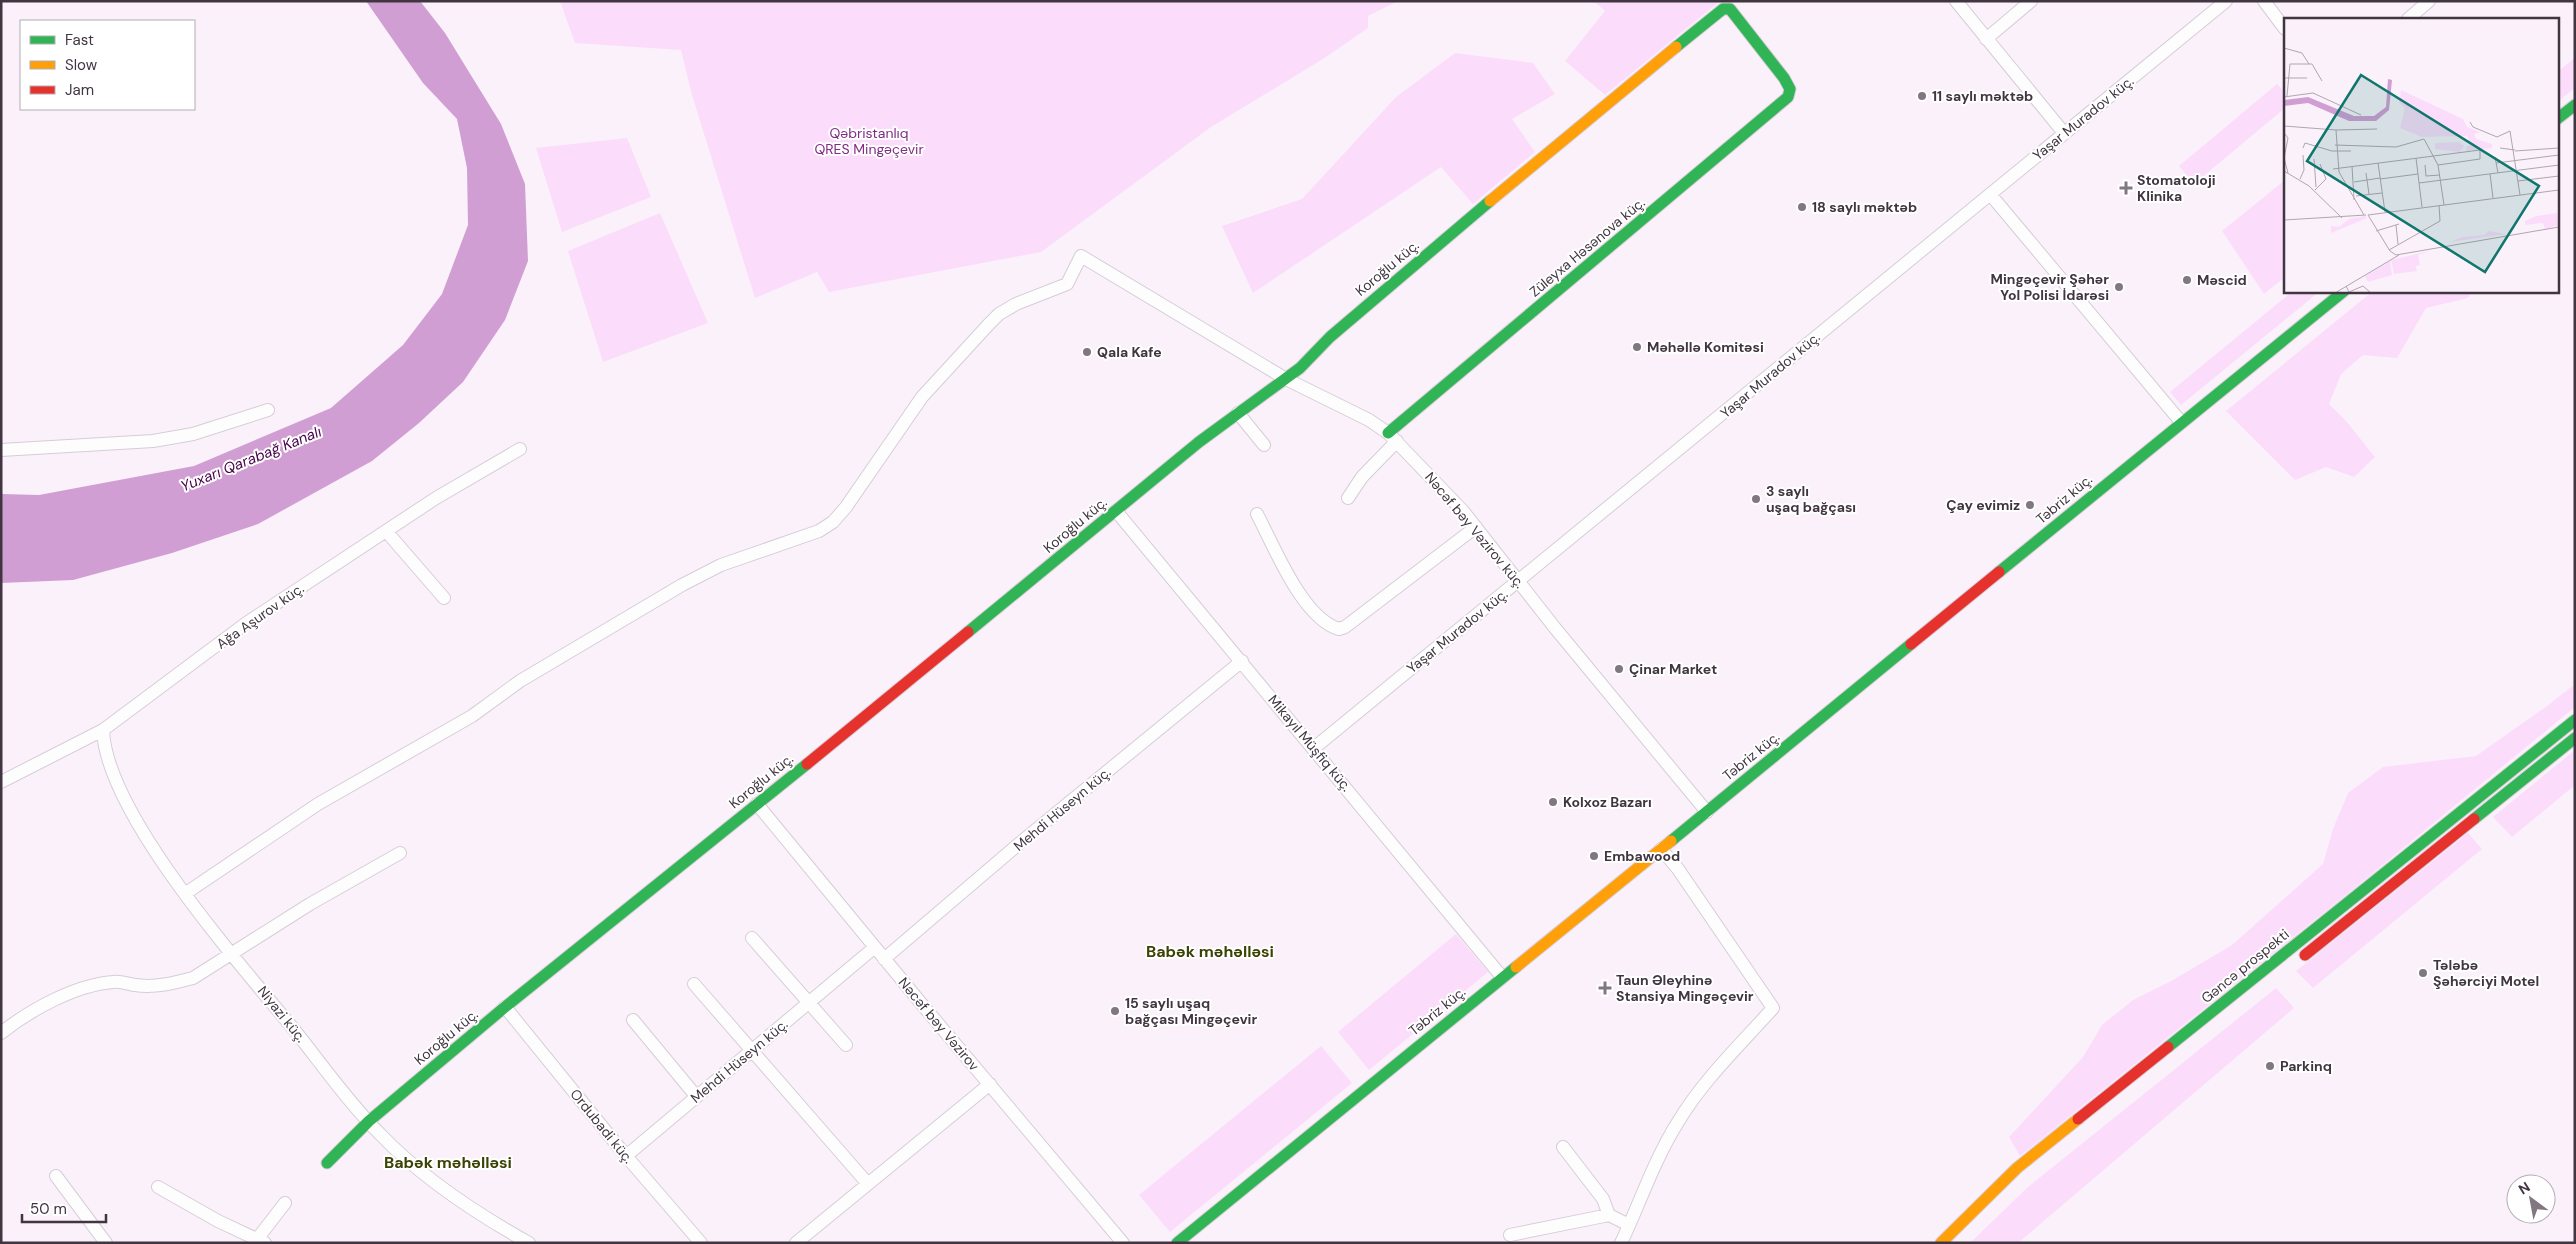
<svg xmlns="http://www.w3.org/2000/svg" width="2576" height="1244" viewBox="0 0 2576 1244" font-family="'DM Sans',sans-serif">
<rect width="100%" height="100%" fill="#faf1fa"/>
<path fill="#fbddfb" d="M560 1H1398L1368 16V28L1323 59 1211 127 1041 252 829 292 817 272 755 298 692 95 681 50 575 43Z
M1594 1H1720L1605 95 1565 61 1605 11Z
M1455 53 1533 63 1555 94 1512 119 1535 152 1473 204 1441 167 1253 293 1222 226 1302 199 1396 97Z
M2575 58V88L2557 102V72Z
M2277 84 2285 92V108L2194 184 2179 166Z
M627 138 651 197 562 232 536 148Z
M2285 180V277L2264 294 2222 231Z
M660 213 708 323 603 362 568 251Z
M2293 291H2320L2181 405 2170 392Z
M2373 291H2473L2468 298 2426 308 2397 358 2363 355 2341 374 2329 404 2346 421 2375 457 2354 477 2326 467 2295 480 2226 411Z
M2575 684V707L2363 881 2020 1156 2009 1137 2083 1057 2102 1025 2133 1000 2173 980 2232 945 2323 864 2333 829 2348 793 2383 767 2476 756 2547 706Z
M2575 750V785L2512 837 2493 817Z
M2468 833 2482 849 2313 988 2296 971Z
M1456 934 1488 972 1369 1070 1338 1032Z
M2276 988 2294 1008 2018 1243H1970L2028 1187Z
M1321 1046 1352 1083 1170 1232 1139 1195Z"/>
<path fill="#d19ed3" d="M366 1H420L445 33 501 124 525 184 528 261 505 320 463 382 419 423 372 461 258 524 172 553 73 580 1 583V494L39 495 194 466 331 408 403 345 442 294 468 225 467 168 457 119 423 83Z"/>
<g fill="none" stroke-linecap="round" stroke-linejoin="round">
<defs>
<path id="street" d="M1956 1 2064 133
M2264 1 2285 29
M2408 19 2429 1
M1986 39 2031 1
M1990 194 2181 422
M1238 413 1264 445
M1 450 153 441 193 434 268 410
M1348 498 1362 477 1397 441
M1116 511 1502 977
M1257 514C1274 546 1302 618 1339 629L1345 627 1476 527
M386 531 444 598
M103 730C106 814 241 965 296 1032 323 1066 349 1103 380 1134 421 1177 477 1214 529 1243
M1314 748 2226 1
M1 782 103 730 245 624 436 498 520 449
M757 804 925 1008 1123 1243
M186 893 318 804 472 716 520 681 682 585 721 565 819 531 833 522 846 507 922 397 989 324 999 314 1016 304 1067 284 1081 256 1286 379 1369 420 1388 433 1463 511 1555 628 1707 812
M752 938 846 1045
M884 959 1021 842 1242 661
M694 984 868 1184
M505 1007 626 1156 701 1243
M633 1020 696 1096
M1 1033C30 1010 75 985 113 982 121 981 128 984 135 985 155 988 174 983 193 978L310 904 400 853
M1563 1147 1603 1199 1609 1215
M626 1156 875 947
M56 1176 106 1243
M158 1187 218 1221 265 1243
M1510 1235 1609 1215 1629 1225
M258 1238 285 1203
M796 1243 990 1084
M1621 1243C1640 1203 1654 1160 1678 1122 1703 1080 1741 1044 1773 1008L1678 869 1661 849"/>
<path id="fast" d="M2557 119 2575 105
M1388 433 1788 97 1790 89 1784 78 1730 9H1723L1676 47
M1999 572 2344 291
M968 632 1199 442 1300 368 1330 337 1490 201
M2474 819 2575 738
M1671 841 1911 644
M2168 1047 2575 720
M327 1163 369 1121 505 1007 807 764
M1177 1243 1516 967"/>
<path id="slow" d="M1490 201 1676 47
M1516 967 1671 841
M1941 1243 2017 1168 2078 1119"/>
<path id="jam" d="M1911 644 1999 572
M807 764 968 632
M2305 955 2474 819
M2078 1119 2168 1047"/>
</defs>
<use href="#street" stroke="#d6cdd6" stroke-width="14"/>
<use href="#fast" stroke="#d6cdd6" stroke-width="13"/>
<use href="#slow" stroke="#d6cdd6" stroke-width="13"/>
<use href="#jam" stroke="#d6cdd6" stroke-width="13"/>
<use href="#street" stroke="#fefdfe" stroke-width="12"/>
<use href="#fast" stroke="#30b455" stroke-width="11"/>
<use href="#slow" stroke="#ff9f0a" stroke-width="11"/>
<use href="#jam" stroke="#e5322d" stroke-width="11"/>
</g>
<g fill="#817781" stroke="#fff" stroke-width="2">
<circle cx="1922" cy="96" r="5"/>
<path d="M2123.5 180.5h5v5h5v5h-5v5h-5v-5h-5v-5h5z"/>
<circle cx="1802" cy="207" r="5"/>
<circle cx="2187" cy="280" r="5"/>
<circle cx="2119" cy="287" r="5"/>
<circle cx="1637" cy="347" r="5"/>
<circle cx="1087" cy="352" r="5"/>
<circle cx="1756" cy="499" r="5"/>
<circle cx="2030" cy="505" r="5"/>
<circle cx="1619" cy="669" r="5"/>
<circle cx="1553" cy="802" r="5"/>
<circle cx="1594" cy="856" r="5"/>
<circle cx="2423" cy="973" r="5"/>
<path d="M1602.5 980.5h5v5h5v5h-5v5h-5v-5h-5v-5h5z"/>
<circle cx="1115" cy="1011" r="5"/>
<circle cx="2270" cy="1066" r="5"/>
</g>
<g text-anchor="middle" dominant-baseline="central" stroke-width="4" stroke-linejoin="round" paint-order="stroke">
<g font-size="14" font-weight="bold" fill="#403540" stroke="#fff" text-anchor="start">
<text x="1932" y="96">11 saylı məktəb</text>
<text x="2137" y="180">Stomatoloji<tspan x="2137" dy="16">Klinika</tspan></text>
<text x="1812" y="207">18 saylı məktəb</text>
<text x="2109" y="279" text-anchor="end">Mingəçevir Şəhər<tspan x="2109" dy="16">Yol Polisi İdarəsi</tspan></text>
<text x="2197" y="280">Məscid</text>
<text x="1647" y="347">Məhəllə Komitəsi</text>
<text x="1097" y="352">Qala Kafe</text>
<text x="1766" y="491">3 saylı<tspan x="1766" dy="16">uşaq bağçası</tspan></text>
<text x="2020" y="505" text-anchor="end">Çay evimiz</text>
<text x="1629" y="669">Çinar Market</text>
<text x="1563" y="802">Kolxoz Bazarı</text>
<text x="1604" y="856">Embawood</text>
<text x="2433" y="965">Tələbə<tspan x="2433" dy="16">Şəhərciyi Motel</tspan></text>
<text x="1616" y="980">Taun Əleyhinə<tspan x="1616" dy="16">Stansiya Mingəçevir</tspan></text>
<text x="1125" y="1003">15 saylı uşaq<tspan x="1125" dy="16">bağçası Mingəçevir</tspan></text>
<text x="2280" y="1066">Parkinq</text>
</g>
<g font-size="14" fill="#403540" stroke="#fff">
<text transform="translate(2083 118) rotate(-39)">Yaşar Muradov küç.</text>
<text transform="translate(1587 247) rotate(-40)">Züleyxa Həsənova küç.</text>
<text transform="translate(1387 268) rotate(-40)">Koroğlu küç.</text>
<text transform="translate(1770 375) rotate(-40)">Yaşar Muradov küç.</text>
<text transform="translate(2064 499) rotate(-40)">Təbriz küç.</text>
<text transform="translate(1075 525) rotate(-40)">Koroğlu küç.</text>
<text transform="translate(1475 530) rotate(50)">Nəcəf bəy Vəzirov küç.</text>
<text transform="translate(260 616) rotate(-35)">Ağa Aşurov küç.</text>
<text transform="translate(1457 631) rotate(-39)">Yaşar Muradov küç.</text>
<text transform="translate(1310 743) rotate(50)">Mikayıl Müşfiq küç.</text>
<text transform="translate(1751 756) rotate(-39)">Təbriz küç.</text>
<text transform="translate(761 781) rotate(-39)">Koroğlu küç.</text>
<text transform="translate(1062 809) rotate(-40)">Mehdi Hüseyn küç.</text>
<text transform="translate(2245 966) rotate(-39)">Gəncə prospekti</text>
<text transform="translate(1437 1011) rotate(-39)">Təbriz küç.</text>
<text transform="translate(282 1014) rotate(51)">Niyazi küç.</text>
<text transform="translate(939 1024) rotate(50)">Nəcəf bəy Vəzirov</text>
<text transform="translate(446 1037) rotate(-40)">Koroğlu küç.</text>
<text transform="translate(739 1061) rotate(-40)">Mehdi Hüseyn küç.</text>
<text transform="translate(602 1126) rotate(51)">Ordubadi küç.</text>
</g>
<g font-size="14" fill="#802c84" stroke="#fff">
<text x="869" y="133">Qəbristanlıq<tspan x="869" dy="16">QRES Mingəçevir</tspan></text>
</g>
<g font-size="15" font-style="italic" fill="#460249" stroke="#fff">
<text transform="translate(251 459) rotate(-22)">Yuxarı Qarabağ Kanalı</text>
</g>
<g font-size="16" font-weight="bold" fill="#3b4203" stroke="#fff">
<text x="1210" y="951">Babək məhəlləsi</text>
<text x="448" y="1162">Babək məhəlləsi</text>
</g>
</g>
<g transform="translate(2284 18)">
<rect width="275" height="275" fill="#faf1fa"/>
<path d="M117 72 179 101 183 109 196 114 190 116 192 121 208 126V130L183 133 182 129 187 127 182 115V118L138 119 116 110 121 90 115 85ZM175 124 180 128 176 134 151 131V125ZM273 195 275 207 261 211 259 205 241 207V203L252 198ZM81 198 83 200 47 215V208L55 209 65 201ZM205 213 222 216 166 224 178 219 200 217ZM146 233 134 237 136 247 132 248 133 253 110 256 107 242ZM106 243 108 257 84 264 81 258Z" fill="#fbddfb"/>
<path d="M104 61 108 62 105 92 92 103H65L24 85 0 88V82L24 79 70 98H90L102 89Z" fill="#d19ed3"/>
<path fill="none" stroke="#b0a6b0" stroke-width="1" d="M0 30 18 35 25 46M0 60H23M3 78 6 46H28L38 63M0 79 29 75 77 97M186 104 189 109 213 119 226 113 236 177M0 108 52 112 93 111M52 112 55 154 80 197M1 116 4 120 0 140 4 155M51 127 112 129 140 121 154 147 160 187M19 130 21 125 48 133H67M216 130 231 132M231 133 275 130M211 139 214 155M132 140 138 189M30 141 32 169M94 145 101 194M212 145 275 137M141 147 142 158 156 157M68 148 70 182M49 151 196 132V141L154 147M0 153 25 168 58 200M82 155 85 176M206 156 209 180M16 161 20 152 19 137M96 161 134 156M234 163 275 158M70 164 96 160M135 165 275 147M31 172 42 161 36 146M275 172 84 197 106 233 112 237 275 209M72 178 98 175M0 202 82 197M112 207 114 226M92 213 115 206M105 232 156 203 155 187M62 268 65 274 79 268 87 275M51 275 115 237"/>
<path fill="#0f766e" fill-opacity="0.15" stroke="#0f766e" stroke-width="2.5" d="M77 57 255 168 201 254 23 143Z"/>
<rect width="275" height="275" fill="none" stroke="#403540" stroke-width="2.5"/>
</g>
<rect width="2576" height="1244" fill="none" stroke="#403540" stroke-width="5"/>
<rect x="20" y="20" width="175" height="90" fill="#ffffff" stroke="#b3aeb3"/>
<rect x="30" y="36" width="25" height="8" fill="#30b455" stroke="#b3aeb3"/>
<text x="65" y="45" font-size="15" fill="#403540">Fast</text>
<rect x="30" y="61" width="25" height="8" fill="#ff9f0a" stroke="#b3aeb3"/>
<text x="65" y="70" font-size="15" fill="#403540">Slow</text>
<rect x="30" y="86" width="25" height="8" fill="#e5322d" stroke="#b3aeb3"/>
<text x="65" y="95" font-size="15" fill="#403540">Jam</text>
<g transform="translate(2531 1199) rotate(328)"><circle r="24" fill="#ffffff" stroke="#b3aeb3"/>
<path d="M0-4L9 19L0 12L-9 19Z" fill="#817781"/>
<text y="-8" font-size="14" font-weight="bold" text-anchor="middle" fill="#403540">N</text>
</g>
<path d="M22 1214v8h84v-8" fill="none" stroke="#403540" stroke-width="2.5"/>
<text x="30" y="1214" font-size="15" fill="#403540" stroke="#ffffff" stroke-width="4" paint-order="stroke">50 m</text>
</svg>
